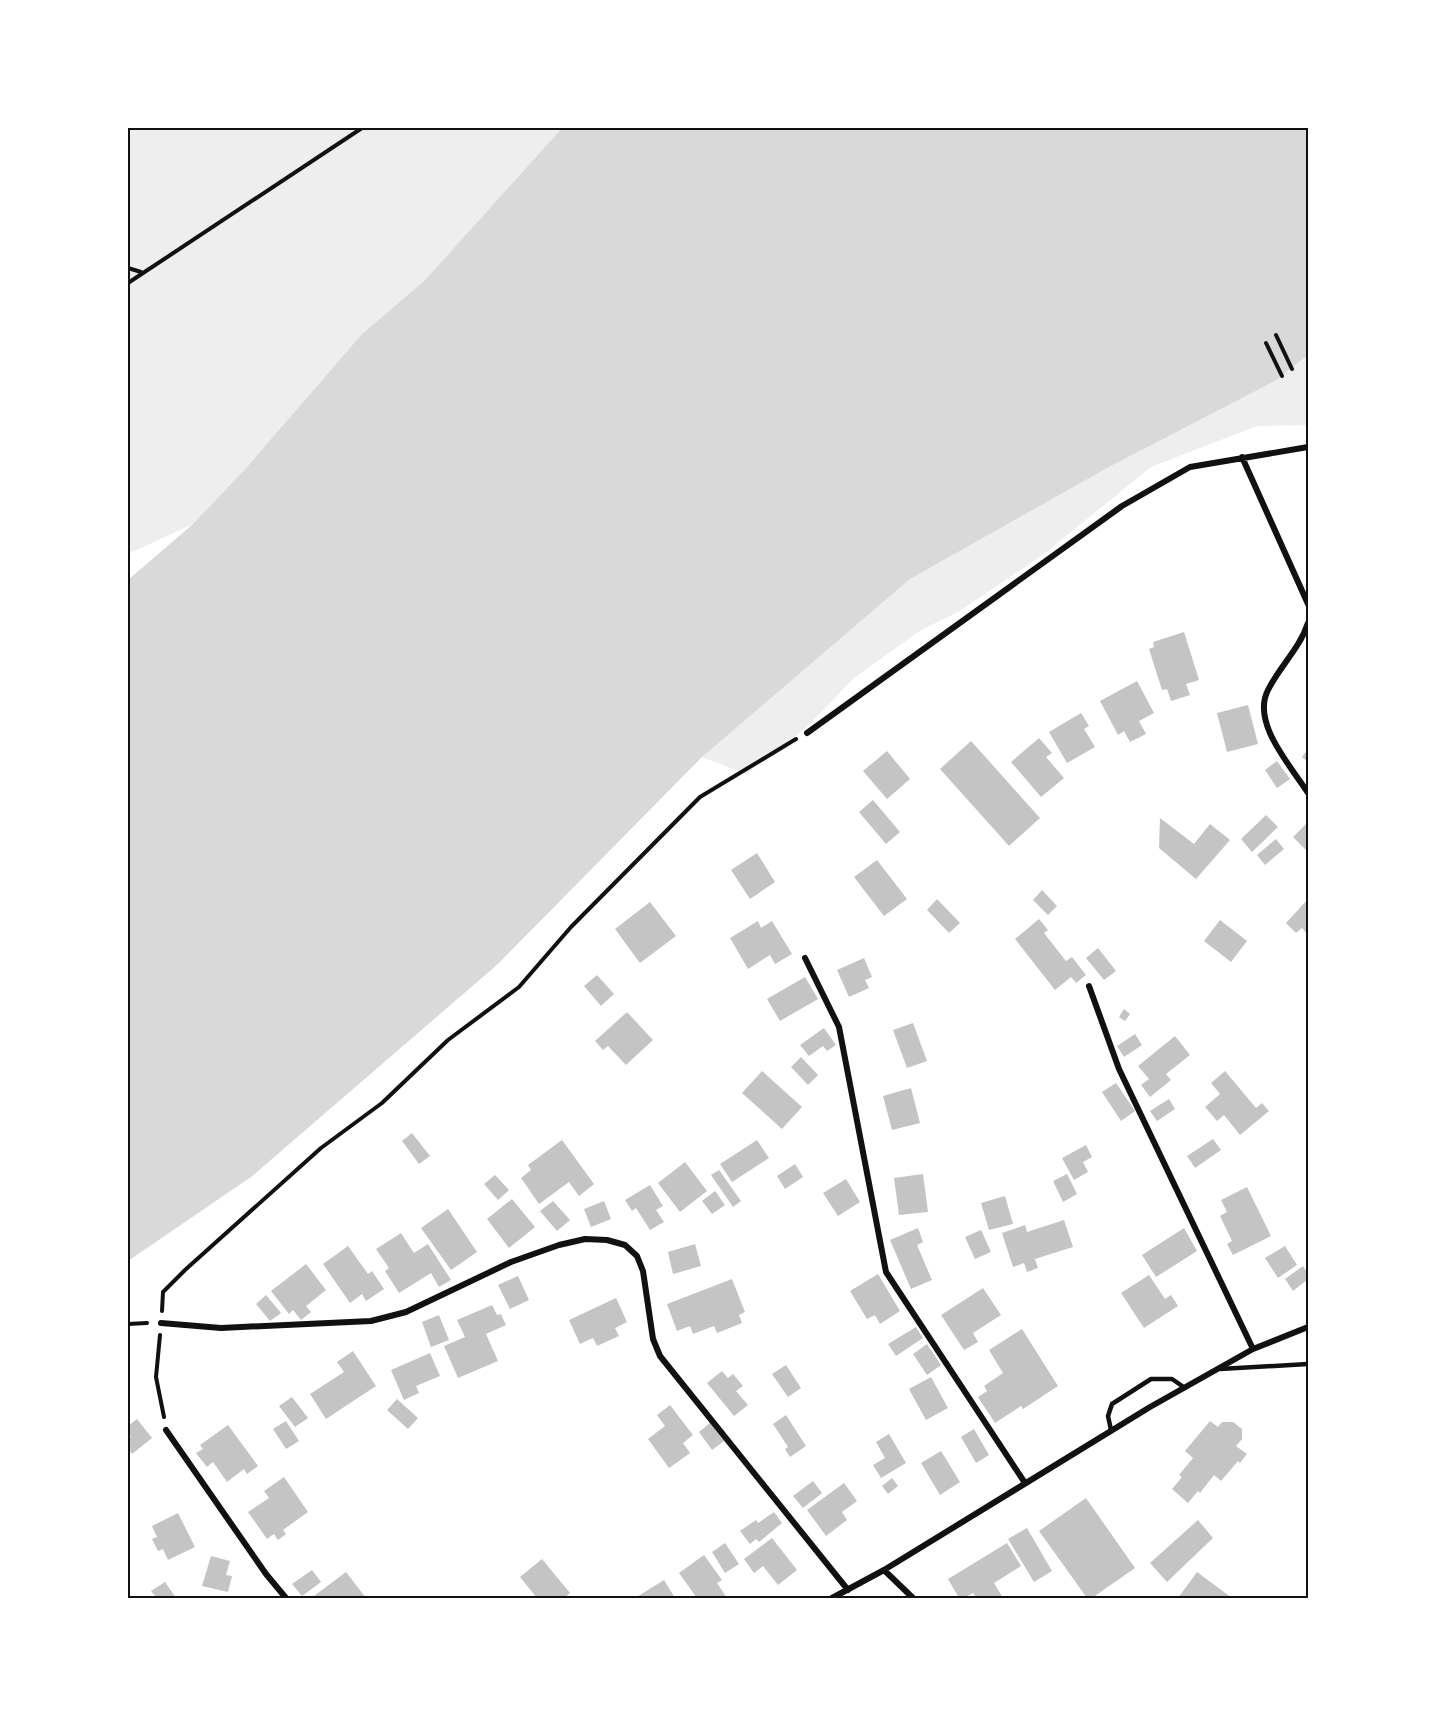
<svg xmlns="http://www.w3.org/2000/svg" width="1436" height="1726" viewBox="0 0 1436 1726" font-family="'Noto Sans',sans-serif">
<rect width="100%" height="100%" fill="#fff"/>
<path fill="#eee" d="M128 128H562L425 280 362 334 246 468 193 524 128 554Z
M1308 355V425L1257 426 1151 467 1044 554 958 612 921 630 854 678 806 728 746 774 702 757 910 579 1109 467 1275 381Z"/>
<path fill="#d9d9d9" d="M562 128H1308V355L1275 381 1109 467 910 579 702 757 498 964 251 1177 128 1261V580L193 524 246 468 362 334 425 280Z"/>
<path fill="#c4c4c4" d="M1184 632 1199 680 1186 684 1190 695 1171 701 1167 689 1162 690 1149 649 1154 647 1153 642Z
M1137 681 1154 713 1139 721 1146 734 1130 742 1124 731 1118 735 1100 701Z
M1248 705 1258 744 1227 752 1217 713Z
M1081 713 1089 726 1084 729 1095 747 1067 763 1049 732Z
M1039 738 1052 753 1046 757 1064 778 1041 797 1011 762Z
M971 741 1040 818 1009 846 940 769Z
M1308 749V762L1302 757Z
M887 751 910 779 887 799 863 771Z
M1277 761 1290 779 1277 788 1265 770Z
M873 800 900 832 886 844 859 812Z
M1266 815 1278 827 1252 852 1241 839Z
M1160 818 1194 844 1210 824 1230 840 1196 879 1159 848Z
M1308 822V852L1293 837Z
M1276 839 1284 849 1265 865 1257 855Z
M757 853 775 882 750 899 731 870Z
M877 860 907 899 884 916 854 877Z
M1042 890 1057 906 1048 915 1033 900Z
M937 899 960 923 949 933 927 910Z
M1308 899V935L1302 928 1296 933 1286 923Z
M650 902 676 936 640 963 615 929Z
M1039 919 1048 930 1044 933 1066 961 1072 957 1086 975 1076 983 1071 977 1055 990 1015 939Z
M1220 920 1247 941 1231 962 1204 941Z
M758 921 761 928 772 921 792 954 775 964 770 955 748 969 730 938Z
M1098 948 1116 971 1104 980 1086 958Z
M864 958 872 977 865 980 869 988 849 997 837 970Z
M597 975 614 994 601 1006 584 986Z
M805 977 818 999 780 1021 767 999Z
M1124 1009 1130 1014 1125 1021 1119 1017Z
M627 1012 653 1040 626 1065 608 1046 603 1050 595 1041Z
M913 1023 927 1061 907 1068 893 1030Z
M824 1028 836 1045 827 1051 823 1046 809 1056 800 1045Z
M1135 1034 1142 1045 1124 1057 1117 1046Z
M1175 1036 1190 1055 1166 1074 1171 1080 1150 1097 1141 1085 1149 1079 1138 1066Z
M801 1057 818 1075 808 1085 791 1067Z
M762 1071 802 1107 782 1129 742 1093Z
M1225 1071 1256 1108 1262 1103 1269 1111 1240 1135 1224 1115 1217 1121 1205 1107 1220 1094 1211 1083Z
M1116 1083 1135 1111 1121 1121 1102 1092Z
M911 1088 920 1123 892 1130 883 1096Z
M1169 1099 1175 1109 1157 1121 1150 1111Z
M412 1133 430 1156 419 1164 402 1141Z
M1213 1139 1221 1150 1195 1168 1187 1156Z
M562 1140 594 1184 579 1196 569 1182 539 1204 521 1178 531 1170 528 1165Z
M757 1140 769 1158 732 1182 720 1164Z
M1086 1145 1092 1157 1083 1162 1088 1172 1074 1180 1062 1158Z
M685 1162 707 1191 680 1212 658 1183Z
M795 1164 803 1177 785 1189 777 1176Z
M719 1170 741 1201 733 1207 711 1175Z
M923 1174 928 1212 899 1215 894 1178Z
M1067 1174 1077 1194 1063 1202 1053 1181Z
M495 1175 509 1190 498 1200 484 1184Z
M846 1179 860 1202 838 1216 823 1193Z
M650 1185 663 1206 656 1210 664 1222 650 1230 636 1208 632 1211 625 1200Z
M1247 1187 1271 1236 1233 1255 1227 1244 1232 1241 1220 1216 1227 1212 1221 1200Z
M715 1191 725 1205 712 1214 702 1201Z
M1005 1196 1013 1224 989 1230 981 1203Z
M512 1199 535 1227 509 1248 487 1219Z
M553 1201 570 1220 557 1231 540 1211Z
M604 1201 611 1219 591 1227 584 1209Z
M448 1209 477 1252 451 1270 421 1228Z
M1064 1220 1073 1247 1035 1259 1038 1268 1027 1272 1024 1263 1013 1267 1002 1233 1025 1225 1027 1232Z
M918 1228 923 1242 917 1245 932 1280 911 1289 890 1240Z
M1184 1228 1197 1251 1156 1277 1142 1255Z
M981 1230 991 1252 975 1259 965 1237Z
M401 1233 414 1253 428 1244 451 1280 439 1287 431 1273 399 1293 385 1271 389 1268 376 1249Z
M695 1244 701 1266 673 1274 668 1252Z
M348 1246 368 1274 372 1271 384 1289 366 1301 362 1294 350 1303 323 1264Z
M1285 1246 1297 1265 1278 1278 1265 1258Z
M306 1264 326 1290 306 1306 311 1312 301 1320 293 1310 289 1314 271 1291Z
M1303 1266 1308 1274V1279L1293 1291 1285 1279Z
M878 1274 900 1311 880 1324 875 1315 867 1319 850 1291Z
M1149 1275 1165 1299 1171 1295 1178 1306 1144 1328 1121 1293Z
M518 1276 529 1300 510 1309 498 1285Z
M732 1279 745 1312 739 1315 742 1323 717 1333 714 1326 693 1334 690 1326 677 1331 667 1304Z
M983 1288 1001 1315 973 1333 978 1342 964 1350 941 1315Z
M266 1295 281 1313 270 1321 256 1304Z
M616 1298 627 1322 615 1328 619 1336 597 1346 593 1338 580 1344 569 1320Z
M492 1305 497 1315 501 1314 506 1325 486 1334 498 1361 458 1378 444 1346 465 1337 457 1320Z
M439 1315 449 1340 431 1347 422 1322Z
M916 1327 923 1338 896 1356 888 1344Z
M1022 1329 1058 1386 1023 1409 1021 1406 995 1423 978 1397 987 1391 984 1386 1003 1373 989 1350Z
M927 1344 941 1365 927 1375 913 1354Z
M353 1351 376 1386 326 1419 310 1394 344 1372 337 1362Z
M430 1353 440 1376 416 1386 419 1393 404 1400 391 1370Z
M786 1365 801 1388 788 1397 772 1374Z
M722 1371 728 1378 733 1374 743 1386 736 1391 748 1405 734 1416 707 1383Z
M931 1377 948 1408 926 1420 909 1389Z
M292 1397 308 1418 295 1427 279 1406Z
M397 1399 418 1418 408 1429 387 1410Z
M670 1405 693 1435 683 1443 690 1453 669 1468 648 1439 665 1426 657 1415Z
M786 1415 806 1446 790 1457 785 1449 788 1447 773 1424Z
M137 1419 152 1438 132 1454 128 1448V1440L131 1437 128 1433V1426Z
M286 1421 299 1441 286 1449 273 1429Z
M1210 1421 1218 1427 1222 1422H1233L1242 1429V1439L1236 1446 1247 1454 1240 1463 1238 1461 1221 1481 1214 1475 1200 1493 1198 1491 1188 1503 1172 1489 1182 1477 1179 1475 1193 1458 1185 1451Z
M710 1423 724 1441 712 1450 699 1432Z
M228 1425 258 1466 247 1474 244 1469 227 1482 213 1462 207 1467 196 1453 203 1449 200 1445Z
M974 1429 989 1455 976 1463 961 1437Z
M889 1434 906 1463 881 1478 873 1465 885 1458 876 1442Z
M941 1451 960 1482 940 1495 921 1463Z
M284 1477 308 1512 283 1530 286 1534 278 1540 274 1534 267 1539 248 1512 269 1498 264 1491Z
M892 1478 898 1486 888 1494 882 1486Z
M813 1481 822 1493 803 1508 793 1496Z
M844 1483 857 1501 842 1512 847 1520 826 1536 807 1510Z
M1086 1498 1135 1568 1092 1598H1087L1039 1531Z
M774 1512 782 1523 759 1542 756 1539 750 1544 740 1531 756 1520 758 1523Z
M178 1513 195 1547 168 1560 163 1549 158 1551 152 1539 157 1537 152 1526Z
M1198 1520 1213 1538 1167 1582 1150 1563Z
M1027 1528 1052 1571 1034 1582 1008 1539Z
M772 1538 797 1570 778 1585 763 1566 754 1573 744 1559Z
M725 1543 739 1564 725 1573 712 1552Z
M1007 1543 1021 1566 994 1583 1003 1598H977L973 1593 964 1598H959L948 1579Z
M704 1555 722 1580 717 1583 727 1598H697L679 1573Z
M211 1556 230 1561 226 1575 232 1576 228 1592 202 1586Z
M542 1559 570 1593 564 1598H537L520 1577Z
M312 1570 321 1582 302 1596 292 1584Z
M346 1572 366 1598H316L314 1596Z
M1197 1572 1232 1598H1178Z
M664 1580 675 1598H635Z
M165 1582 176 1598H157L151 1591Z"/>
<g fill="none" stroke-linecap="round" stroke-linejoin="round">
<path stroke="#111" stroke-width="4" d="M128 268 141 272
M128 283 362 128
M1276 335 1292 369
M1266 343 1282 376
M162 1311 163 1292 185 1270 321 1148 382 1103 448 1040 519 987 571 927 700 797 796 739
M128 1324 147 1323
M160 1335 156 1377 164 1417"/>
<path stroke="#111" stroke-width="4.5" d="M1220 1369 1308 1364
M1111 1430 1108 1416 1112 1404 1151 1379H1172L1185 1388"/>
<path stroke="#111" stroke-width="6" d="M1242 457 1308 604
M1308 623C1300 648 1280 666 1268 690 1251 723 1291 766 1308 793
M807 733 1122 506 1190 467 1308 447
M805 958 839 1027 886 1272 1025 1483
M1089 986 1119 1069 1253 1349
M161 1323 221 1328 371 1321 406 1312 511 1262 559 1245 585 1239 607 1240 625 1245 637 1256 643 1271 653 1339 660 1356 848 1590
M166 1430 266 1574 286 1598
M884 1570 913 1598
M832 1598 884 1570 1150 1407 1253 1349 1308 1327"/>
</g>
<rect width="1436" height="1726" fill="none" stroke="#ffffff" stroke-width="258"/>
<rect x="129" y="129" width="1178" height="1468" fill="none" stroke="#111" stroke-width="2"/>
</svg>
